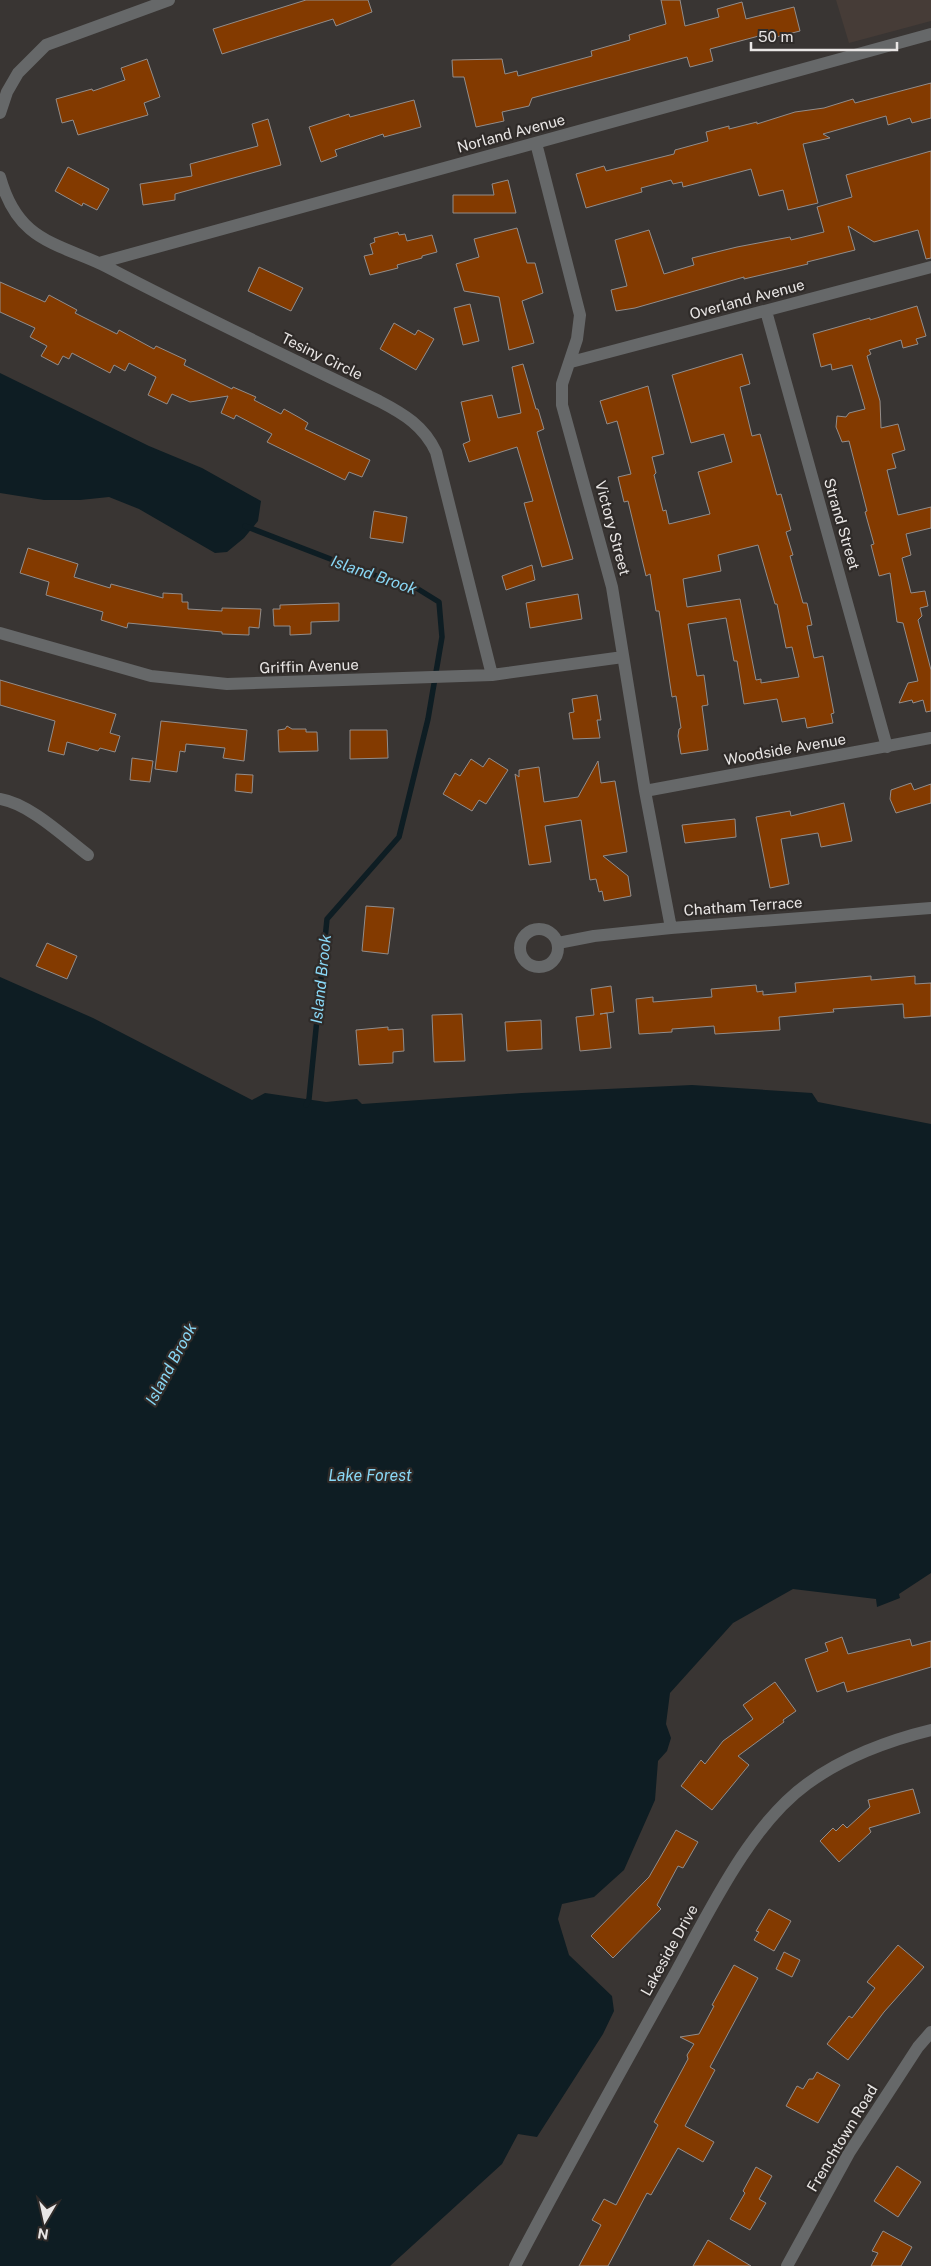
<svg xmlns="http://www.w3.org/2000/svg" width="931" height="2266" viewBox="0 0 931 2266" font-family="'Public Sans',sans-serif">
<rect width="100%" height="100%" fill="#393533"/>
<path fill="#463c37" d="M836 0H931V21L849 43Z"/>
<path fill="#0e1d23" d="M0 373 149 446 202 468 261 501 258 521 244 538 227 552 215 553 139 509 109 497 80 500H44L0 493Z
M0 977 93 1018 252 1100 265 1093 326 1102 357 1099 362 1104 522 1093 692 1085 812 1093 818 1102 931 1124V1573L899 1594 900 1598 877 1607 876 1599 793 1589 733 1623 670 1693 666 1724 671 1738 667 1751 658 1761 655 1800 624 1870 594 1897 562 1904 558 1919 569 1955 612 1996 614 2011 603 2034 537 2137 518 2134 502 2164 390 2266H0Z"/>
<g fill="none" stroke-linecap="round" stroke-linejoin="round">
<path stroke="#0e1d23" stroke-width="5.5" d="M245 526 359 570 418 589 439 602 442 637 428 719 399 837 327 919 309 1099 306 1105"/>
</g>
<path fill="#833a00" stroke="#928d8b" fill-rule="evenodd" d="M306 0H368L372 12 336 26 333 19 222 54 213 29Z
M661 0H680L685 26 719 17 717 9 742 2 746 19 794 7 800 31 772 38 770 33 710 49 713 61 690 67 687 57 532 98 529 106 502 112 504 121 476 127 464 77H453L452 60 502 59 505 74 517 71 518 76 592 56 591 51 630 40 629 35 666 24Z
M147 59 160 97 144 103 148 115 78 135 73 120 62 123 56 99 92 89 93 91 125 80 121 68Z
M931 83V118L912 123 910 118 888 125 886 116 823 134 830 138 803 144 818 203 788 210 783 190 759 196 751 169 683 187 682 182 673 184 671 180 641 188 642 192 586 208 576 174 604 166 606 171 674 154 675 150 708 141 706 132 729 126V129L757 122V124L795 112 824 108 853 99 855 103Z
M414 100 421 127 384 137 383 134 335 150 337 156 321 162 309 127 349 114 350 117Z
M268 119 281 165 175 194V200L143 205 140 184 192 176 190 164 258 146 252 124Z
M931 151V258L926 259 918 230 874 242 848 226 855 250 807 262 808 264 744 279V277L635 308 616 311 611 290 627 286 615 240 649 230 664 274 694 265 692 258 737 247 790 237 791 240 824 232 817 207 852 197 846 175Z
M68 167 109 189 97 210 83 203 82 206 55 191Z
M508 180 516 213H453V195H494L492 184Z
M517 228 527 263H535L543 293 522 301 534 343 509 350 499 297 464 291 456 264 479 257 474 239Z
M398 232 399 235 405 234 407 241 432 235 437 252 422 256V258L397 265 398 268 370 275 364 256 373 254 370 244 375 242 374 238Z
M259 267 303 288 291 311 248 291Z
M0 282 45 302 49 295 77 310 75 313 117 334 119 330 154 349 156 346 186 360 184 365 232 389 233 387 256 397 254 400 281 414 284 409 300 418 308 423 305 429 370 460 362 477 349 472 345 480 267 442 272 434 236 415 234 419 221 413 228 396 190 402 172 394 167 404 148 395 156 377 129 363 125 371 114 365 110 373 72 353 69 359 63 356 58 365 41 356 47 346 30 337 35 328 0 312Z
M470 304 479 341 463 345 454 308Z
M917 306 926 336 916 339 918 344 903 348 901 340 869 350 871 354 867 356 880 401 881 428 898 424 905 450 892 454 896 468 887 470 898 515 931 507V528L906 534 911 555 902 558 911 593 925 591 928 606 920 608 922 616 918 620 931 670V711L926 712 923 700 913 703 912 700 899 703 908 683 918 681 903 623 897 622 890 573 879 576 871 545 874 544 865 512 867 511 849 441 842 442 836 427 837 416 846 417 849 413 865 409 852 365 832 370 831 364 821 367 813 334 870 318V320Z
M394 323 415 335 418 330 434 339 416 370 380 349Z
M742 354 750 384 740 387 752 436 760 434 777 495 781 494 791 530 786 532 793 555 790 556 803 603H807L812 625 807 626 814 658 823 656 834 713 831 714 833 723 807 728 805 718 782 722 777 699 744 704 737 661H734L726 618 688 624 697 676 704 675 708 705 702 706 708 750 681 754 678 736 679 729 681 728 676 696 672 697 659 611H656L650 574 646 576 628 501 624 502 618 477 631 474 617 421 607 424 600 401 648 386 664 454 652 457 656 473 654 475 663 511 666 510 669 524 710 514 698 472 732 462 724 434 691 443 672 375ZM758 545 775 604H777L786 648 792 647 799 677 761 683V679L756 680 740 599 687 607 683 579 721 571 718 555Z
M523 364 536 409H538L544 429 537 432 573 559 542 567 524 503 533 501 517 447 469 462 463 444 470 441 461 402 492 395 498 418 521 413 512 367Z
M374 511 407 517 403 543 370 538Z
M28 548 78 564 74 577 110 588 111 584 163 598V593L182 594V602H188V609L222 611V608L261 609 259 628 249 627V635L222 634V632L128 623 127 628 101 620 103 612 46 595 49 582 20 573Z
M532 565 535 580 506 590 502 576Z
M578 594 582 619 530 628 526 603Z
M339 603V621L311 622V634L290 635V626H274L273 609H280V605Z
M0 680 116 714 110 733 120 736 115 752 100 748 98 751 67 742 64 755 48 751 55 721 0 705Z
M597 695 601 720H597L600 738 573 739 569 713 574 712 572 699Z
M161 721 247 730 244 761 223 758 225 748 186 744 185 752 180 751 177 772 155 769Z
M287 726 292 729H306V732H317L318 751 279 752 278 730 285 729Z
M350 730H387L388 758 350 759Z
M132 758 153 761 150 782 130 780Z
M489 758 508 770 486 804 479 800 472 811 443 794 455 773 460 776 471 759 483 767Z
M598 761 601 783 615 781 627 852 603 856 628 876 631 896 604 901 602 891 599 892 596 879 590 880 581 820 545 826 551 862 529 865 515 774 519 777V770L539 767 544 802 578 797Z
M236 774 253 775 252 793 235 791Z
M911 783 914 790 931 784V803L896 813 890 799 891 790Z
M844 803 852 841 821 847 818 833 781 839 789 884 770 888 756 817 790 811 791 816Z
M735 819 736 837 685 843 682 825Z
M366 906 394 908 388 954 362 951Z
M47 943 77 956 67 979 36 966Z
M871 976V980L915 976V984L931 983V1016L904 1018 903 1004 833 1009 834 1012 779 1017 780 1030 715 1034 714 1026 672 1029V1032L639 1034 636 999 653 997V1002L712 997 711 989 756 985 757 992 763 991V995L796 992 795 983Z
M611 986 614 1012 600 1014 607 1013 611 1048 580 1051 576 1017 594 1015 591 989Z
M462 1014 465 1061 434 1062 432 1015Z
M541 1020 542 1049 507 1051 505 1022Z
M388 1027V1030L403 1029 404 1051 393 1052V1063L359 1065 356 1030Z
M842 1637 848 1654 910 1639 912 1646 931 1641V1667L847 1692 844 1682 817 1692 805 1659 828 1651 825 1643Z
M775 1682 796 1711 783 1720 784 1722 738 1756 749 1765 712 1810 681 1786 701 1760 705 1764 723 1741 753 1719 743 1705Z
M913 1789 920 1813 869 1828 871 1832 839 1862 820 1841 833 1828 836 1831 843 1824 847 1828 870 1807 868 1800Z
M676 1830 698 1842 683 1868 678 1866 657 1905 661 1909 613 1958 591 1936 649 1877Z
M769 1909 791 1921 774 1951 754 1940 759 1932 756 1931Z
M898 1945 924 1967 884 2012 848 2060 827 2044 849 2016 852 2018 875 1988 867 1982Z
M784 1952 800 1960 792 1977 776 1969Z
M734 1965 758 1978 710 2067 715 2070 685 2126 714 2142 703 2162 678 2148 651 2195 647 2193 608 2266H579L601 2225 592 2220 604 2199 616 2205 658 2125 654 2122 688 2059 687 2055 694 2044 680 2037 699 2034 714 2006 712 2005Z
M817 2072 840 2085 818 2123 786 2106 797 2086 803 2089 809 2079H813Z
M897 2166 921 2182 898 2217 874 2201Z
M756 2167 772 2176 759 2199 766 2203 750 2230 730 2219 745 2193 743 2191Z
M883 2231 912 2247 901 2266H871L878 2253 872 2251Z
M708 2240 751 2266H693Z"/>
<g fill="none" stroke-linecap="round" stroke-linejoin="round">
<path stroke="#666869" stroke-width="12" d="M0 113 7 92 18 73 46 45 169 0
M536 143 580 315 577 339 562 384V405L612 587 645 791 671 928
M0 177C5 195 15 216 30 229 51 247 82 254 107 267 197 314 288 357 379 401 404 414 424 426 436 452L492 675
M99 263 931 34
M766 311 887 747
M571 362 931 267
M0 633 151 676 227 684 492 675 623 657
M645 791 931 738
M0 799C30 804 63 836 88 855
M520 948a19 19 0 1 1 38 0a19 19 0 1 1-38 0Z
M558 943 594 936 671 928 931 908
M515 2266C564 2172 616 2080 667 1988 704 1923 746 1828 807 1784 842 1758 889 1740 931 1730
M787 2266 849 2153 918 2047 931 2032"/>
</g>
<g text-anchor="middle" dominant-baseline="central" stroke-width="4.5" stroke-linejoin="round" paint-order="stroke">
<g font-size="15" fill="#e9e6e5" stroke="#2f2b29">
<text transform="translate(511 133) rotate(-15)">Norland Avenue</text>
<text transform="translate(747 299) rotate(-15)">Overland Avenue</text>
<text transform="translate(322 356) rotate(26)">Tesiny Circle</text>
<text transform="translate(842 524) rotate(74)">Strand Street</text>
<text transform="translate(613 528) rotate(75)">Victory Street</text>
<text transform="translate(309 666) rotate(-2)">Griffin Avenue</text>
<text transform="translate(785 749) rotate(-10)">Woodside Avenue</text>
<text transform="translate(743 906) rotate(-4)">Chatham Terrace</text>
<text transform="translate(669 1950) rotate(-61)">Lakeside Drive</text>
<text transform="translate(842 2138) rotate(-59)">Frenchtown Road</text>
</g>
<g font-size="16" font-style="italic" fill="#89d7f5" stroke="#2f2b29">
<text transform="translate(374 575) rotate(19)">Island Brook</text>
<text transform="translate(321 979) rotate(-84)">Island Brook</text>
<text transform="translate(171 1364) rotate(-62)">Island Brook</text>
<text x="370" y="1475">Lake Forest</text>
</g>
</g>
<g transform="translate(45 2221) rotate(189)" stroke="#2f2b29" stroke-width="4" paint-order="stroke">
<path d="M0-4L9 19L0 12L-9 19Z" fill="#e9e6e5"/>
<text y="-8" font-size="14" font-weight="bold" text-anchor="middle" fill="#e9e6e5">N</text>
</g>
<path d="M751 42v8h146v-8" fill="none" stroke="#e9e6e5" stroke-width="2.5"/>
<text x="758" y="42" font-size="15" fill="#e9e6e5" stroke="#2f2b29" stroke-width="4" paint-order="stroke">50 m</text>
</svg>
